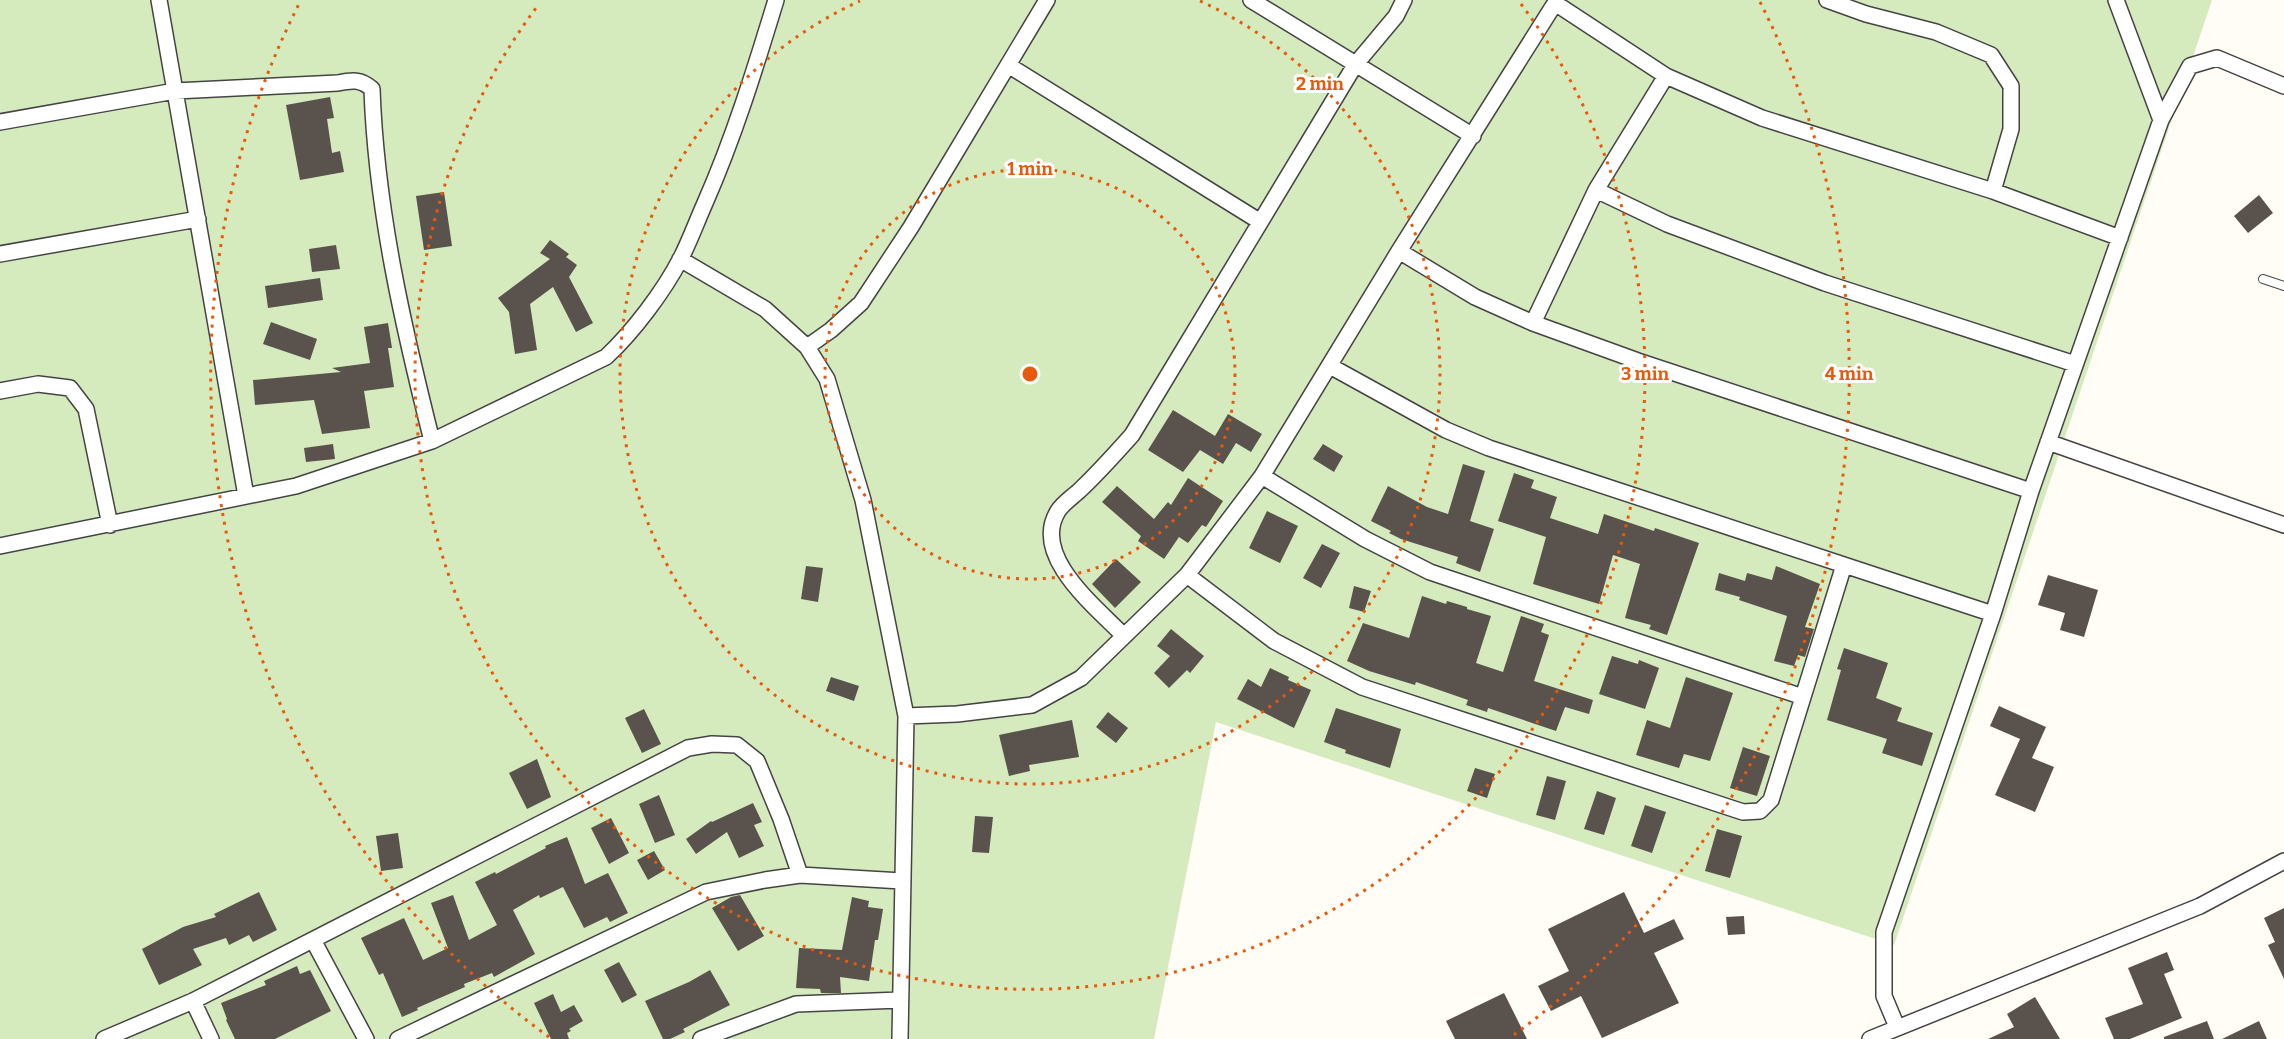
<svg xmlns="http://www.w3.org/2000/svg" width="2284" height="1039" viewBox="0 0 2284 1039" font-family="Bitter,serif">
<rect width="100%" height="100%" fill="#fffdf5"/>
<path fill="#d5ebbd" d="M0 0H2212L1894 945 1216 722 1154 1039H0Z"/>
<path fill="#5a524d" d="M330 97 334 118 327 119 332 153 340 151 344 172 300 180 286 105Z
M444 192 452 246 424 250 416 196Z
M2259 195 2273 213 2248 233 2234 216Z
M550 240 569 254 566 257 577 265 569 277 593 323 576 332 553 287 530 304 537 350 515 354 509 312 498 298 550 259 540 253Z
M336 245 340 269 312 272 309 249Z
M320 278 323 300 268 308 265 286Z
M271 322 317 339 310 360 263 344Z
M388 323 392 348H388L394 387 364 391 370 428 322 434 314 400 255 405 253 380 341 372 332 368 370 363 364 327Z
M1173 410 1215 436 1228 414 1262 434 1251 452 1236 443 1223 464 1200 450 1183 472 1148 450Z
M333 444 335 459 306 462 304 448Z
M1323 444 1343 456 1334 472 1313 459Z
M1463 464 1485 471 1470 521 1494 529 1480 572 1456 563 1458 557 1401 539 1389 533 1391 531 1371 521 1388 486 1427 507 1448 514Z
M1514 473 1534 480 1531 488 1557 497 1550 518 1598 534 1604 514 1654 531 1655 528 1699 543 1667 635 1649 629 1651 625 1625 618 1640 564 1613 555 1599 604 1533 584 1546 537 1498 521Z
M1188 478 1223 501 1206 527 1202 525 1188 543 1179 537 1164 559 1138 541 1141 536 1102 502 1117 486 1154 519 1168 502 1171 505Z
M1267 511 1298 526 1280 563 1249 548Z
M1322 544 1340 553 1321 588 1303 578Z
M1116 559 1141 582 1115 608 1092 584Z
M806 566 823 568 818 602 801 599Z
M1776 566 1820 584 1805 627 1814 629 1805 657 1798 655 1794 666 1774 661 1787 616 1739 600 1740 597 1715 590 1719 573 1745 581 1747 573 1772 580Z
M2048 575 2098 590 2084 637 2060 630 2065 613 2038 605Z
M1354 586 1371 591 1364 612 1349 608Z
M1422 596 1446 604 1447 601 1467 607V609L1491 616 1476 663 1503 672 1521 616 1544 624 1541 632 1549 635 1534 681 1593 700 1589 714 1565 707 1556 731 1488 708 1487 712 1466 705 1468 700 1416 682 1415 685 1369 671 1347 661 1363 623 1409 638Z
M1171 629 1204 656 1190 673 1187 670 1169 688 1154 673 1170 656 1157 646Z
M1844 648 1888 663 1876 698 1902 708 1897 721 1933 733 1922 766 1882 753 1887 739 1827 720 1841 670 1837 669Z
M1612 656 1638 664 1639 660 1659 668 1645 709 1599 694Z
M1270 668 1289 677 1288 680 1311 690 1294 728 1237 699 1248 679 1261 687Z
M831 677 859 686 854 701 826 691Z
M1686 677 1733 693 1710 761 1684 754 1679 768 1636 755 1647 720 1670 728Z
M1999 706 2046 727 2032 758 2054 767 2035 812 1995 795 2020 739 1990 726Z
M1336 708 1401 729 1390 768 1345 753 1346 750 1324 742Z
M644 709 661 744 642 753 625 718Z
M1108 712 1128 728 1116 743 1096 727Z
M1072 720 1079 757 1029 765 1030 771 1009 776 999 735Z
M1743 747 1770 756 1757 796 1730 788Z
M537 759 551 797 527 809 509 773Z
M1475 768 1495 774 1487 798 1467 791Z
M1547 776 1566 781 1555 820 1536 815Z
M1597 791 1616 798 1604 835 1584 829Z
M659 795 675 835 655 843 639 804Z
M753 803 762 822 754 825 764 846 739 858 727 832 696 854 686 839 711 821 712 822Z
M1645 805 1666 812 1652 853 1631 846Z
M975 816 993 817 989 853 972 852Z
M611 818 629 853 609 864 591 828Z
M1717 829 1742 836 1730 878 1705 871Z
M398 833 403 868 381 871 376 836Z
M567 837 585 884 608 873 628 913 610 922 607 917 584 928 563 887 540 898 539 895 513 910 535 954 494 977 492 973 464 984 465 987 417 1008 418 1010 402 1017 383 973 379 975 361 938 404 918 423 960 448 948 431 903 453 895 469 940 497 925 475 882 495 872 496 874 546 848 545 846Z
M654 851 665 870 648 880 637 860Z
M259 892 277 930 253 942 249 935 229 945 226 938 193 949 202 965 159 985 142 949 183 927 216 917 214 914Z
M1624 892 1644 933 1674 919 1684 939 1654 953 1679 1003 1602 1038 1581 996 1551 1011 1538 986 1569 971 1548 929Z
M740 895 764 936 738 951 712 908 731 897Z
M852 897 869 901 868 907 883 909 878 940H875L869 981 840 977 841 993H821L820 989 796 988 799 948 842 950Z
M2284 908V979L2268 945 2275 942 2264 918Z
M1744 916 1745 934 1728 935 1726 917Z
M2167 952 2174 970 2164 974 2182 1018 2130 1039H2114L2105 1018 2143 1004 2128 968Z
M619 962 637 995 622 1003 604 970Z
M297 966 300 974 310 970 331 1011 275 1039H235L226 1020 227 1019 221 1003 266 985 264 981Z
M710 970 730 1005 683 1029 685 1032 670 1039H663L645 1001 689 982Z
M1504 993 1527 1039H1455L1446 1021Z
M553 994 561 1012 574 1005 583 1021 569 1029 571 1031 567 1033 569 1039H551L534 1003Z
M2035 997 2060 1039H1988L2014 1027 2007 1014Z
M2207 1021 2214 1039H2164V1037Z
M2259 1021 2267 1039H2222Z"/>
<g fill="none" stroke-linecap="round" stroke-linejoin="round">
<defs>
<path id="lane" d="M2263 279 2284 286"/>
<path id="street" d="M159 0 246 496
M1251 0 1473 136
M1827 0 1866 14 1936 32 1991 55 2011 86V129L1993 191
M2116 0 2161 120
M1555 3 1666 76 1762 118 1993 191 2120 238
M1008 65 1259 221
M0 122 175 91 338 83C352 80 361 79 372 89 376 208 403 326 432 441
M1596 190 1667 224 1825 283 2075 364
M1399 251 1475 297 1533 323 1638 361 2031 491
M0 254 198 219
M680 259 765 309 807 347 827 379 863 500 906 716 900 1039
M1533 323 1596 190 1666 76
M807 347 831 330 861 303 911 227 1047 0
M1330 366 1446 430 1489 448 1844 565
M0 391 38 384 70 388 86 409 110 525
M2048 442 2284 525
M1262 476 1365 539 1430 572 1803 697
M0 546 296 486 432 441 606 357C633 332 664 291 681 258 690 240 697 221 705 203 734 137 755 69 776 0
M1187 575 1274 641 1362 687 1743 812 1760 811 1771 800 1844 565 1993 614
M1124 636C1097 608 1030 556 1058 511 1063 503 1074 496 1081 489 1099 472 1115 454 1132 435L1355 65 1396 16 1404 0
M906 716 957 714 1032 705 1081 678 1187 575 1262 476 1399 251 1557 0
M313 940 366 1039
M193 1001 211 1039
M1897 1027 1884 996V932L1993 614 2031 491 2161 120 2190 66 2217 58 2284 86
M104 1039 193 1001 688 748 712 744 737 745 757 761 781 819 800 875
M398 1039 706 892 765 880 800 875 902 881
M701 1039 796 1004 900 1000
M1870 1039 2200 906 2284 861"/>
</defs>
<use href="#lane" stroke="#444" stroke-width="10"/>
<use href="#street" stroke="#444" stroke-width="18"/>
<use href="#lane" stroke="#fff" stroke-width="8"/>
<use href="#street" stroke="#fff" stroke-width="15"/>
</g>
<g fill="none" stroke="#e8590c" stroke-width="3" stroke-dasharray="3 6">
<circle cx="1030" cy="374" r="205"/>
<path d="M1200 1A410 410 0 1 1 860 1"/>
<path d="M1521 4A615 615 0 1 1 539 4"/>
<path d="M549 1037A819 819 0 0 1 300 2M1760 2A819 819 0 0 1 1511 1037"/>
</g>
<circle cx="1030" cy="374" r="9" fill="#e8590c" stroke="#fff" stroke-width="3"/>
<g font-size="18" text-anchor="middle" font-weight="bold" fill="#e8590c" stroke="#fff" stroke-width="6" stroke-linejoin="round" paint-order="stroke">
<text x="1320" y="90">2 min</text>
<text x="1030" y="175">1 min</text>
<text x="1645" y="380">3 min</text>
<text x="1849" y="380">4 min</text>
</g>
</svg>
